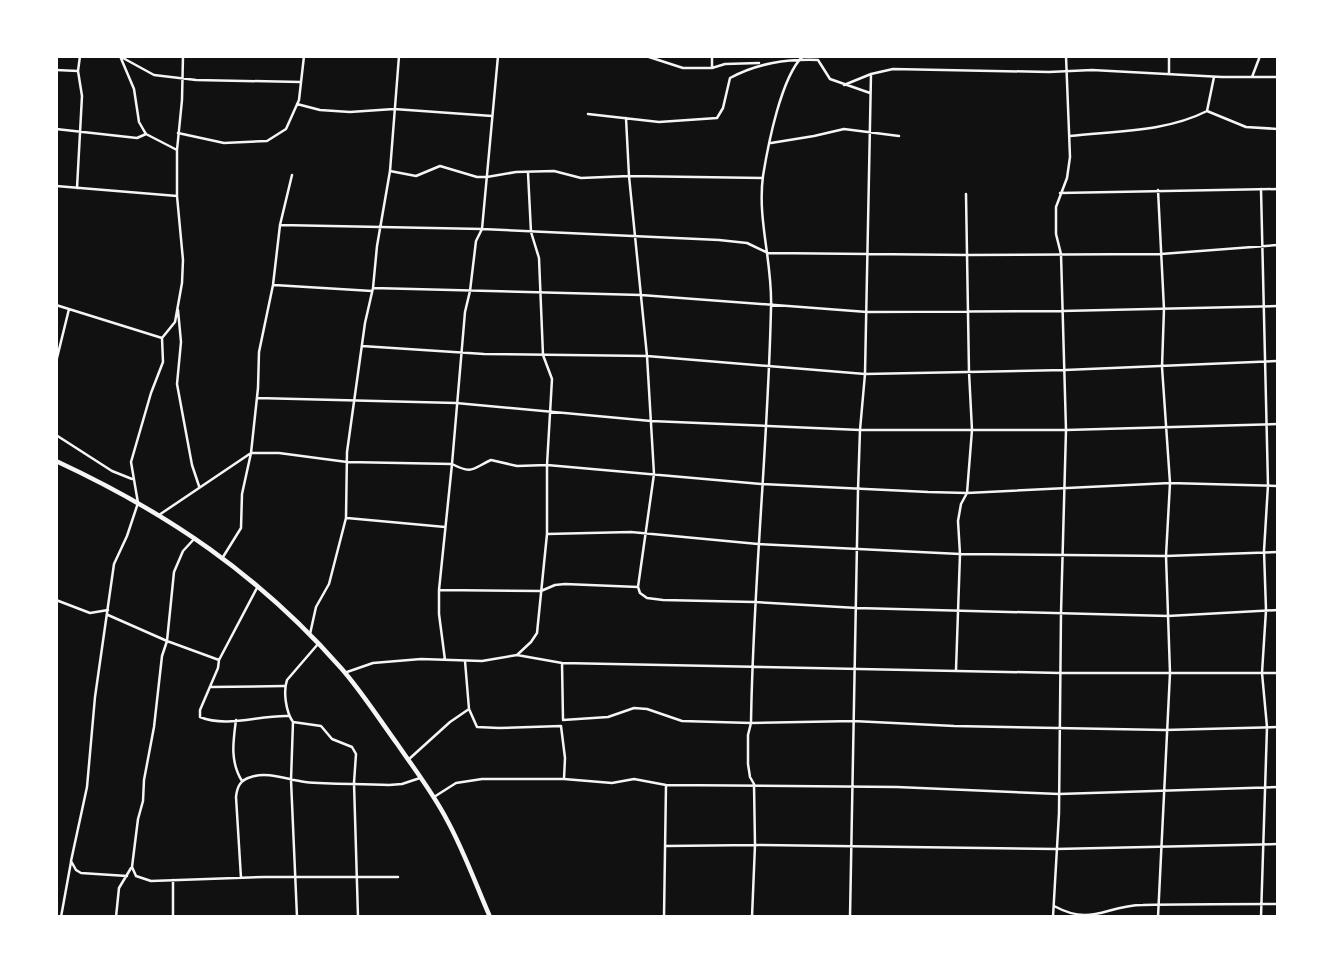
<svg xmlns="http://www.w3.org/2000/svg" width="1334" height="973" viewBox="0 0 1334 973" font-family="Poppins,sans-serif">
<rect width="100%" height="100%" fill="#111"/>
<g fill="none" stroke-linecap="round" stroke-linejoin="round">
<path stroke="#f5f5f5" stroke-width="2.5" d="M120 56 134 89 139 122 143 129 146 134 177 150V196L183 260 182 283 175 322 162 338 163 362 151 393 131 462 138 503 127 536 114 564 95 697 87 787 71 861 76 870 81 873 127 876
M498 56 482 229 476 241 470 291 465 312 452 464C473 475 473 468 491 460L517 466 547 465V534L631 532 758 544 960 554 1166 556 1278 552
M646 56 683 68H712L725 64 759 63
M1169 56V73
M123 58 154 75 196 80 301 82
M712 68V56
M56 70 78 71
M1252 77 1260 56
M844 85 871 74 893 69 1049 72 1092 70 1222 77H1278
M297 104 320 110 350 112 394 109 492 116
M1207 111 1246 127 1278 129
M588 114 659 122 717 118 723 108 730 78C758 63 786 59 818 60L830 79 870 93
M626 118 629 176 647 356 654 474 638 587
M56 129 137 138 146 134
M178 133 224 143 267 141 286 129 299 100 304 56
M1070 136C1115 131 1166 132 1207 111L1214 77
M771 143 814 136 844 129 899 136
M177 150 182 100 183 56
M390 171 416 176 440 166 477 177H487L516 172 554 171 581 178 629 176 762 178
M528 173 531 232 539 258 543 355 552 379 547 465 761 484 928 492 967 493 1170 483 1278 486
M56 186 177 196
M77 188 82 96 78 71 80 56
M1158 190 1164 309 1162 367 1170 483 1166 556 1170 673 1158 917
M1060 193 1278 189
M280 225 482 229 719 240 747 243 768 253 967 255 1161 254 1278 245
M274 285 372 291
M373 288 641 295 867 312 1062 311 1278 306
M56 305 162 338
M178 310 181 342 177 384 192 465 199 486
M362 346 484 354 647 356 865 374 1065 370 1278 361
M56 362 69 309
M257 398 456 403 651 421 860 430H1066L1278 424
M56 435 112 471 132 479
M159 515 251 453H279L347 462 452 464 439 590V614L445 660
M347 518 445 527
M195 538 183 551 174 572 167 641 162 656 154 727 144 780 143 801 138 819 132 867 136 876 151 881 264 877H398
M223 557 241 528 242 494 251 453 258 388 259 352 273 285 280 225 292 175
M439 590 541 591 555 585 565 584 638 587 640 593 647 598 663 600 754 602 857 608 1168 616 1278 610
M56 600 90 613 108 610
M108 615 167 641 219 660 258 586
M310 634 316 607 329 584 346 518 347 452 365 323 373 288 377 246 390 171 399 56
M318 644 287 680C283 692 286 712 293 722L321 726 332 739 352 747 356 754 354 783 358 917
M517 655 531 642 537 633 547 534
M219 660 218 668 200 710V717C227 728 259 715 288 716
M465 661 469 709 477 727 499 728 561 726 565 758 564 779
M562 663 563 719
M956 670 960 554 958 521 961 504 967 493 972 430 969 372 966 194
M347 672 373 663 421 659 482 661 517 655 562 663 1060 673H1278
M210 687 284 686
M236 720C233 742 230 762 242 781
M563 720 608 717 634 708 647 709 682 721 751 723 853 721 954 726 1165 730 1278 727
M293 722 291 780 297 917
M408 760 450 722 469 709
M434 797 456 783 482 779H564L612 783 634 779 666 785 897 787 1059 794 1278 787
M666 846 755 845 1056 849 1278 844
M241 878 236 797C237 787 240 780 251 777 268 771 288 780 305 782 333 785 361 783 389 785L402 784 420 778
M1054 906C1093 927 1105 905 1143 905 1188 904 1233 904 1278 904
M61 917 71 862
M116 917 119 888 131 868
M173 917V880
M664 917 666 785
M752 917 755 845 754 784 750 777 748 764V735L751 723C753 585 768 447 771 308 773 264 757 220 763 176 768 145 781 77 803 56
M850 917 858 490 860 430 865 374 871 74
M1053 917 1059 813 1061 613 1066 430 1061 254 1056 234V207L1067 178 1070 157 1066 56
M1261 917 1267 727 1262 673 1266 610 1264 551 1268 485 1261 189"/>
<path stroke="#f5f5f5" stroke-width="4.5" d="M56 461C168 513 259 575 341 668 362 692 379 719 398 745 415 770 433 793 447 820 464 851 476 885 490 917"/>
</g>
<rect width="1334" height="973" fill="none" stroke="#ffffff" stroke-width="116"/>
</svg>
